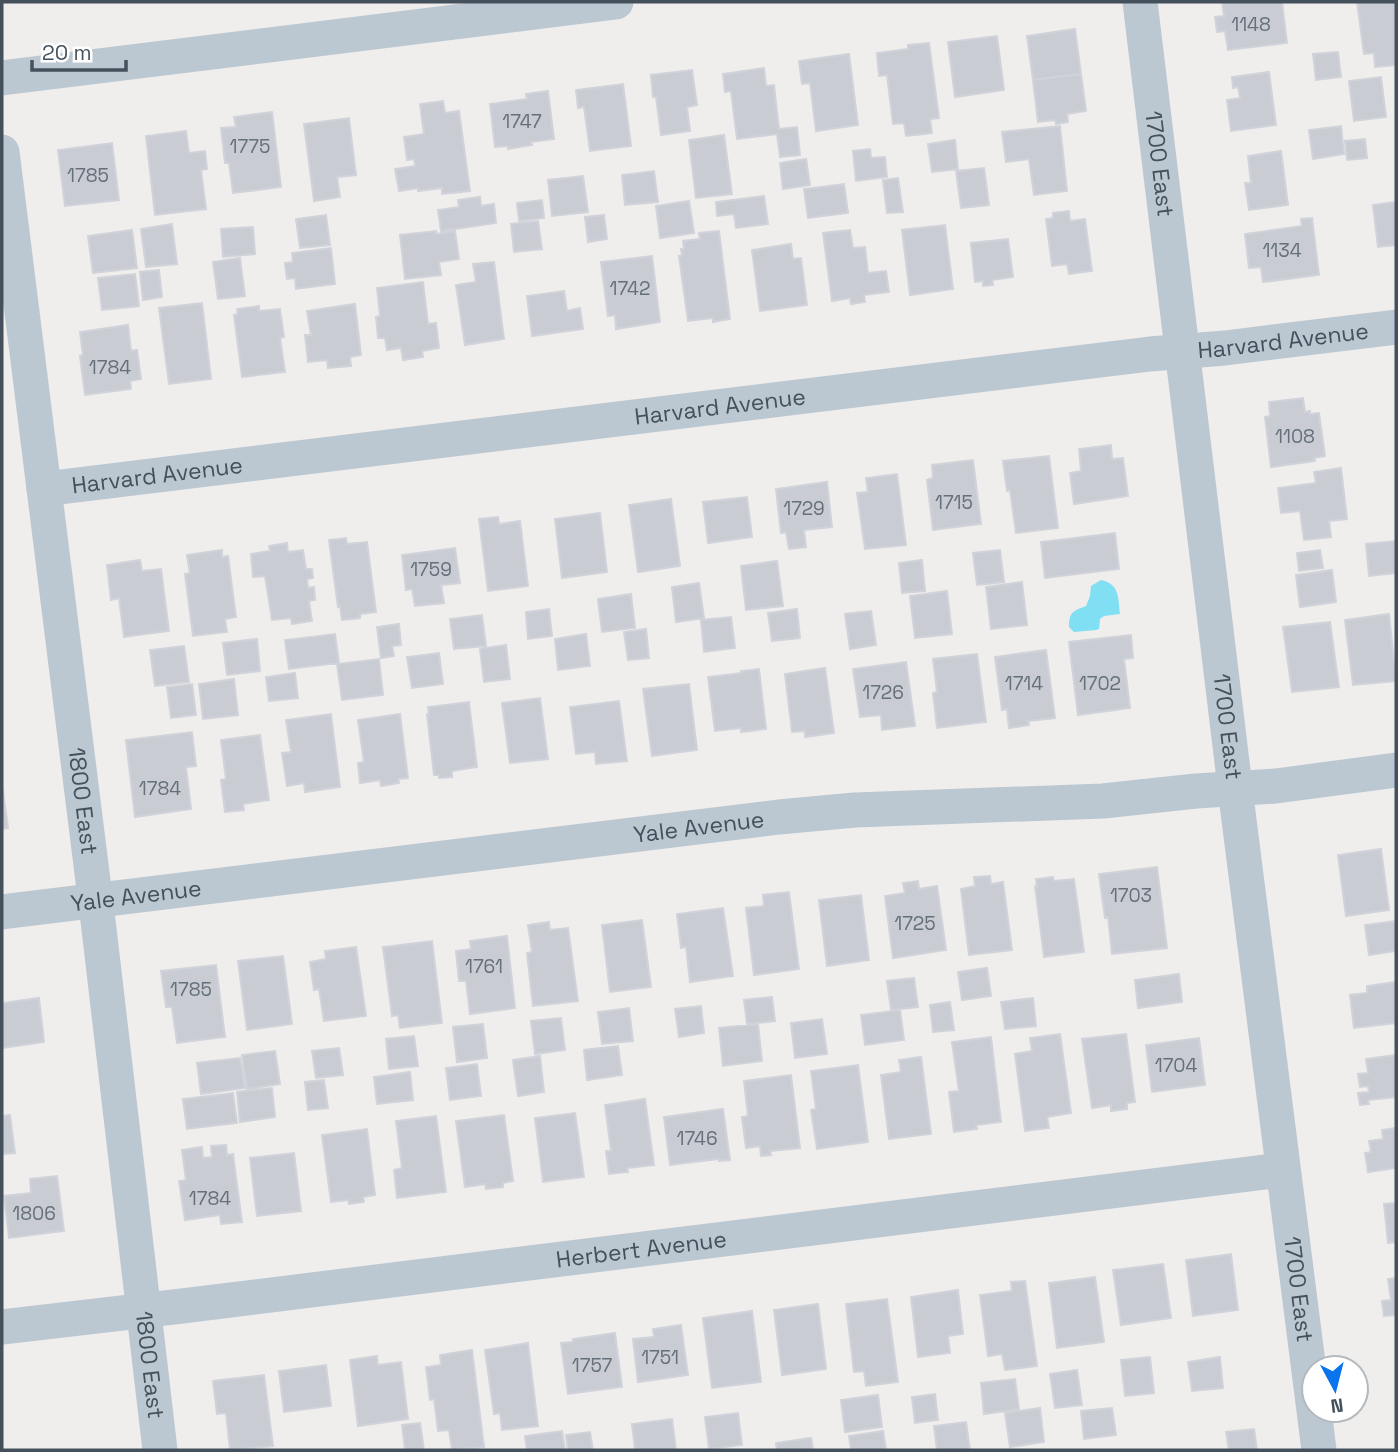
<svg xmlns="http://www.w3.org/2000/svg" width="1398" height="1452" viewBox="0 0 1398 1452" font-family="'Space Grotesk',sans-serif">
<rect width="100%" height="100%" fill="#f0eded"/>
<path fill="#80dff3" d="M1101 580C1120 584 1118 598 1120 614L1104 616 1100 619 1099 629 1096 630 1074 632 1069 627C1069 612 1073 611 1086 606L1090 596 1091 586Z"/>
<path fill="#c9ccd3" stroke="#d1d3da" stroke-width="2" d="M1222 2H1282L1287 43 1228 50 1225 31 1217 32 1215 17 1224 16Z
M1357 2H1396V65L1375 67 1374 53 1364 54Z
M1075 29 1081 74 1033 80 1027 36Z
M997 36 1004 90 955 97 948 42Z
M929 43 939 118 930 119 932 133 906 136 904 123 893 124 887 75 879 76 877 53 908 49V45Z
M1338 52 1341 77 1316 80 1313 54Z
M849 54 858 125 816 131 810 83 802 84 799 61Z
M764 68 766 86 774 85 779 129 797 127 800 155 780 157 777 134 737 139 731 91 725 92 723 74Z
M692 70 697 105 687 107 690 131 661 135 656 97H653L651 75Z
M1269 72 1276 125 1231 131 1227 100 1240 98 1238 87 1233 88 1232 77Z
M1081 74 1086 111 1067 114 1068 122 1056 124 1055 120 1038 122 1033 80Z
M1381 77 1386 117 1354 121 1349 81Z
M623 84 631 146 590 151 584 107 578 108 576 90Z
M548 91 554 139 531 142 532 145 508 149V146L495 147 490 104 527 99 526 94Z
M443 101 445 113 459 111 470 191 442 194V188L418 191V188L399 191 395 169 415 166 414 159 407 160 404 137 424 134 420 104Z
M272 112 281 187 233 193 229 163H225L221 128 236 127 234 117Z
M349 118 356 175 337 177 340 197 314 201 304 124Z
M1060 126 1067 191 1034 195 1029 159 1006 162 1002 132Z
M1341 126 1344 154 1313 159 1309 130Z
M186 131 189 153 205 151 207 169 201 170 206 209 155 215 146 136Z
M724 135 732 194 696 198 689 140Z
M1365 139 1367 158 1347 160 1345 141Z
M955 140 958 169 932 172 928 144Z
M112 143 119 200 65 206 58 150Z
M870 149 871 158 885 157 887 177 856 181 853 151Z
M1281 151 1288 205 1249 210 1245 183H1251L1248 156Z
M806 159 810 185 783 189 780 163Z
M984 168 989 205 961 208 956 171Z
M654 171 658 202 625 205 622 175Z
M583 176 588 212 552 216 548 180Z
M898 178 903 212 887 213 883 180Z
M844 184 848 213 808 218 804 189Z
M764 196 768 224 736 228 734 214 717 216 716 202Z
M480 197 481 206 494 204 496 223 441 231 438 210 459 207 458 200Z
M542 200 544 218 519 221 517 203Z
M689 201 694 233 660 238 656 206Z
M1396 202V245L1378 247 1373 205Z
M1069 211 1070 221 1085 219 1092 271 1069 274 1067 264 1052 266 1046 219 1053 218V213Z
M326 215 330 245 300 248 296 219Z
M604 215 607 239 588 242 585 217Z
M1312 218 1319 275 1263 282 1261 267 1249 268 1245 234 1302 226 1301 219Z
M538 221 542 249 514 252 511 224Z
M172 224 177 264 146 267 141 229Z
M945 225 953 289 910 295 902 230Z
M253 227 255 254 223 257 221 229Z
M132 230 137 268 93 273 88 236Z
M850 230 853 248 865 247 868 273 886 271 889 292 864 295 865 302 851 304 850 298 832 301 823 233Z
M436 231V234L455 231 459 259 439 262 441 275 405 279 400 235Z
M719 231 730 319 713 322V318L688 321 679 256H682L681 249H684L683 241 700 239 699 233Z
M1008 239 1013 277 992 280 993 285 983 286V281L975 282 971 243Z
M791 244 793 259 801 258 807 305 760 311 752 250Z
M331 248 335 284 296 289 295 278 287 279 285 263 293 262 292 253Z
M652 256 660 322 616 329 615 315 608 316 601 262Z
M240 258 245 296 218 299 213 262Z
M494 262 504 339 465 345 456 285 476 282 473 264Z
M159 270 162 297 143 300 140 272Z
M135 274 139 306 102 310 98 278Z
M423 282 428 324 436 323 439 348 422 351 423 357 403 360 401 348 387 350 385 338H378L376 317 380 316 377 288Z
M564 291 567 311 580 308 583 329 532 336 527 296Z
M202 303 211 379 169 384 159 308Z
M355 304 361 355 350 357 351 366 328 368 327 360 308 362 305 335H311L307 311Z
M259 306V311L280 309 284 337 280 338 285 372 242 377 234 315 238 314 237 309Z
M128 325 131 351 137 350 141 379 130 381 131 389 85 395 80 356 83 355 80 332Z
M1303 398 1305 412 1310 411V414L1319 413 1325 456 1314 458 1315 461 1271 467 1265 417 1270 416 1269 402Z
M1111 445 1112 459 1123 458 1128 496 1074 504 1070 473 1081 471 1079 449Z
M1049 456 1058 528 1016 533 1010 490 1007 491 1003 461Z
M973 460 981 524 933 530 927 480 933 478 932 465Z
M1341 468 1347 519 1329 521 1331 537 1304 540 1300 511 1281 513 1278 488 1316 483 1314 472Z
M897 474 906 545 865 549 857 493 868 492 866 478Z
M827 482 832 527 804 530 806 547 789 549 786 532 781 533 776 489Z
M747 497 752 537 708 543 703 502Z
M671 499 680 566 638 572 629 505Z
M600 513 607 572 562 578 555 519Z
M498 517 499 524 520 521 528 586 488 591 479 519Z
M1115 533 1119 569 1045 578 1041 542Z
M346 538 347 544 367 542 376 612 360 614V618L342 620 340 606 338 607 329 540Z
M1396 541V573L1369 576 1366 544Z
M287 543 288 552 303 550 306 569H312L313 578 307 579 308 588 314 587 315 600 309 601 312 621 292 624 291 618 272 620 265 576 253 577 251 554 270 551 269 546Z
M455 548 460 583 441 585 444 603 415 606 412 589 406 590 402 555Z
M222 550V557L228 556 236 617 225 619 227 632 193 636 185 574 190 573 187 555Z
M1000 550 1004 582 977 585 973 553Z
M1320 550 1323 568 1299 571 1297 553Z
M140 560 142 571 161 569 169 631 124 637 119 598 111 600 107 565Z
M922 560 925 591 902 593 899 563Z
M777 561 783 606 746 610 741 566Z
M1332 570 1336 602 1300 607 1296 575Z
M1022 582 1027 625 991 629 986 587Z
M699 583 704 618 676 622 672 587Z
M947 591 952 634 915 638 910 596Z
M631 594 635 628 602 632 598 599Z
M549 609 552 636 528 639 526 612Z
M797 609 800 638 772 641 768 613Z
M871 611 876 645 850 649 845 614Z
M1389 614 1396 681 1353 685 1345 620Z
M482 615 486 646 454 649 450 619Z
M731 617 735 648 704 652 701 620Z
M1330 622 1339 687 1292 692 1283 627Z
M399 624 401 645 392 646 394 656 381 658 377 627Z
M646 629 649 658 628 660 624 632Z
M335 634 339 663 289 669 285 640Z
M586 634 590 666 558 670 555 639Z
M1131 635 1133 658 1124 659 1130 708 1078 715 1069 642Z
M257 639 260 671 227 675 223 643Z
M506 645 510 679 484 682 480 649Z
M184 646 189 682 155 686 150 650Z
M1046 650 1055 718 1028 721 1029 725 1009 728 1007 709 1002 710 995 657Z
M439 653 443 684 412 688 407 657Z
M977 654 986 722 937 728 933 693 937 692 933 659Z
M379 659 383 695 342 700 337 664Z
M906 662 915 726 882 730 881 715 860 717 853 669Z
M825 668 834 733 805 737V731L792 732 785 674Z
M759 669 766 729 741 732V728L715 731 708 677 742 673 741 671Z
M295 673 298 698 269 701 266 677Z
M234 679 238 715 203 719 199 684Z
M192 684 196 715 171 718 167 687Z
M689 684 697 750 652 756 643 689Z
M540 698 548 759 510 763 502 703Z
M619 701 627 761 596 764 595 752 576 754 570 707Z
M469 702 477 767 452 771V777L439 778V775H434L427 714H429L428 707Z
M331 714 340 787 305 792 304 783 287 786 282 753 291 752 286 720Z
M400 714 408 778 398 779 399 783 381 786 380 780 360 783 358 763 364 762 358 720Z
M192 732 196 766 186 767 191 809 135 817 126 740Z
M260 735 269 800 243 804 244 810 225 812 221 780 226 779 221 740Z
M2 784 8 828 2 829Z
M1381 849 1389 910 1346 916 1338 855Z
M1157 867 1167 948 1112 954 1108 917 1105 918 1099 874Z
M990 876 991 884 1003 882 1012 950 969 955 961 889 975 886 974 877Z
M1053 877 1054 881 1074 879 1084 952 1044 957 1035 886H1037L1036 879Z
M918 881 919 889 937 886 946 950 893 958 885 896 905 893 903 883Z
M789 892 799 969 754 975 746 908 764 906 763 895Z
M861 895 869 960 827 966 819 900Z
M723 908 733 976 690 982 686 947 681 948 677 914Z
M642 920 651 987 610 992 602 925Z
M1396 921V951L1369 955 1365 925Z
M549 922 550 930 568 928 578 1001 533 1006 527 953 532 952 528 925Z
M507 936 515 1008 470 1014 466 981H459L456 951 471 949 470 941Z
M432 941 442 1023 400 1028 398 1015 392 1016 383 947Z
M356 947 366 1016 324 1021 319 989 314 990 310 962 326 959 325 951Z
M283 956 292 1024 247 1030 238 961Z
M216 965 225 1037 177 1043 172 1007H166L161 971Z
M987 968 991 996 962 1000 958 972Z
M1179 974 1182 1002 1138 1008 1135 980Z
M914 978 918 1007 891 1010 887 981Z
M1396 982V1023L1354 1028 1350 995 1367 993V986Z
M772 997 775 1021 747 1024 744 1000Z
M39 998 44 1042 2 1048V1003Z
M1033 998 1036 1026 1005 1029 1001 1002Z
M950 1002 954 1030 933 1032 930 1005Z
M701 1006 704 1033 679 1037 675 1009Z
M629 1008 633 1041 602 1044 598 1012Z
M900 1010 904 1040 865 1045 861 1015Z
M561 1018 565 1050 535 1054 531 1021Z
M822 1019 827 1054 795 1058 791 1023Z
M483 1024 487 1058 457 1062 453 1027Z
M758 1024 762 1061 723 1066 719 1028Z
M1060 1034 1071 1113 1047 1117 1049 1128 1025 1131 1015 1054 1032 1051 1030 1038Z
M1126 1034 1135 1102 1127 1103V1109L1111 1111V1105L1092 1108 1082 1039Z
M414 1036 418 1066 389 1069 386 1039Z
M991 1037 1001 1122 976 1125 977 1129 954 1132 949 1092 959 1091 952 1042Z
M1199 1038 1205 1085 1152 1092 1146 1045Z
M618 1046 622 1075 587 1080 584 1050Z
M339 1048 343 1075 316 1078 312 1051Z
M275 1051 280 1084 247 1089 242 1055Z
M1396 1055V1097L1368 1100 1369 1104 1360 1105 1358 1093 1369 1092 1368 1086 1360 1087 1358 1074 1368 1073 1366 1059Z
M540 1056 544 1092 518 1096 513 1060Z
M921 1057 931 1134 889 1139 881 1075 901 1072 899 1060Z
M240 1058 245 1088 201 1094 197 1063Z
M477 1064 481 1096 450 1100 446 1068Z
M858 1065 868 1142 817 1149 811 1110 816 1109 811 1071Z
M410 1072 413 1100 377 1104 374 1077Z
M791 1075 800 1148 770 1151 771 1155 761 1156 760 1146 746 1148 742 1117 748 1116 744 1081Z
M324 1080 328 1108 308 1110 305 1082Z
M272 1088 275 1117 240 1122 237 1092Z
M233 1093 237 1123 187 1129 183 1099Z
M645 1099 654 1165 627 1168 628 1172 609 1174 606 1151H611L605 1105Z
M723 1109 730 1160 719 1161V1159L670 1165 664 1117Z
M575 1113 584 1177 543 1182 535 1118Z
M10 1115 15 1153 2 1154V1116Z
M504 1115 513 1181 503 1183V1187L486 1189 485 1184 465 1187 456 1121Z
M436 1116 446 1192 397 1198 394 1170 402 1168 396 1121Z
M1396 1128V1168L1368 1172 1365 1153 1371 1152 1369 1141 1383 1139 1382 1130Z
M367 1129 375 1195 363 1197 364 1202 349 1204 348 1200 331 1202 322 1135Z
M226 1145 227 1155 233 1154 242 1222 221 1224 220 1215 185 1220 179 1181 186 1180 182 1150 202 1147 203 1158 212 1157 211 1146Z
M294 1153 301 1211 257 1216 250 1158Z
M57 1176 64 1231 9 1238 4 1196 31 1193 30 1179Z
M1396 1203V1242L1388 1243 1384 1204Z
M1231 1254 1238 1310 1193 1316 1186 1260Z
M1163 1264 1171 1318 1121 1325 1113 1270Z
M1095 1277 1104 1342 1057 1348 1049 1283Z
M1396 1278V1315L1384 1316 1382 1301 1391 1300 1388 1279Z
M1025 1281 1037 1366 1005 1370 1002 1354 988 1356 980 1295 1012 1291 1011 1282Z
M958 1290 963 1334 948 1336 950 1353 918 1357 911 1297Z
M887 1299 898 1382 866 1386 864 1371 854 1372 846 1304Z
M818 1304 826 1369 782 1375 774 1310Z
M752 1311 761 1382 712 1388 703 1318Z
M681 1325 688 1375 638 1382 633 1339 654 1337 653 1329Z
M615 1333 622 1387 568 1394 561 1343 573 1342V1339Z
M528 1343 538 1426 502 1430 500 1413 494 1414 485 1350Z
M472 1350 484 1447 452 1450 449 1430 438 1431 434 1399 430 1400 426 1367 441 1365 440 1355Z
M377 1356 378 1365 401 1362 408 1419 358 1426 350 1360Z
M1150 1357 1154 1393 1125 1396 1121 1360Z
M1220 1357 1223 1388 1192 1391 1188 1362Z
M326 1365 331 1406 284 1412 279 1371Z
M1077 1370 1082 1405 1055 1408 1050 1374Z
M264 1375 273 1446 230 1450 226 1413 217 1414 213 1381Z
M1015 1379 1019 1409 984 1414 981 1383Z
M935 1394 938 1420 915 1423 912 1397Z
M878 1395 882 1427 845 1432 841 1400Z
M1040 1408 1044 1442 1010 1447 1005 1413Z
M1112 1408 1116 1435 1084 1439 1081 1411Z
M738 1413 742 1445 709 1449 705 1417Z
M672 1419 676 1450H635L632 1424Z
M966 1422 970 1450H937L934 1426Z
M420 1423 424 1450H405L402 1425Z
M1254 1429 1257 1450H1229L1226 1432Z
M562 1431 565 1450H527L525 1436Z
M883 1431 886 1450H851L849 1436Z
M590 1432 593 1450H568L566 1435Z
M811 1438 813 1450H777L776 1443Z"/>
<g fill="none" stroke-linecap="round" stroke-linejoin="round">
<g stroke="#bcc8d1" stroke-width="35">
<path id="s1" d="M1140 2 1239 820 1319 1450"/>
<path d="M2 78 616 2"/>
<path id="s2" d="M2 152 99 929 160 1450"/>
<path id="s3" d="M44 489 1150 354 1225 348 1396 327"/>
<path id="s4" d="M2 912 779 817 855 810 1103 801 1196 791 1276 786 1396 770"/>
<path id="s5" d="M2 1327 182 1306 1282 1170"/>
</g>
</g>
<g text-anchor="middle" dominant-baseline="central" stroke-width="6" stroke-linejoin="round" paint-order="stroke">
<g font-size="19" fill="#65707a">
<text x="1251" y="24">1148</text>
<text x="522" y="121">1747</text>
<text x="250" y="146">1775</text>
<text x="88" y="175">1785</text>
<text x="1282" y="250">1134</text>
<text x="630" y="288">1742</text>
<text x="110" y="367">1784</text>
<text x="1295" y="436">1108</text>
<text x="954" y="502">1715</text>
<text x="804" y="508">1729</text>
<text x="431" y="569">1759</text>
<text x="1024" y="683">1714</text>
<text x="1100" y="683">1702</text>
<text x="883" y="692">1726</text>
<text x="160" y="788">1784</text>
<text x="1131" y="895">1703</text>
<text x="915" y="923">1725</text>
<text x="484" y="966">1761</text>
<text x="191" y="989">1785</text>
<text x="1176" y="1065">1704</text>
<text x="697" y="1138">1746</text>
<text x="210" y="1198">1784</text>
<text x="34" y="1213">1806</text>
<text x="660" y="1357">1751</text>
<text x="592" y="1365">1757</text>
</g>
<g font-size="23" fill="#44515c" stroke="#fff">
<text stroke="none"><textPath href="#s1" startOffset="163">1700 East</textPath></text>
<text stroke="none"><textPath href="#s3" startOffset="1248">Harvard Avenue</textPath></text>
<text stroke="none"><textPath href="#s3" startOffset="681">Harvard Avenue</textPath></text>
<text stroke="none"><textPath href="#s3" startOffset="114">Harvard Avenue</textPath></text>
<text stroke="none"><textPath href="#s1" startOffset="730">1700 East</textPath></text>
<text stroke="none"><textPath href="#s2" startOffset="654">1800 East</textPath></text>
<text stroke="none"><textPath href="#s4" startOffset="702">Yale Avenue</textPath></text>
<text stroke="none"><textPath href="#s4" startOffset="135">Yale Avenue</textPath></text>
<text stroke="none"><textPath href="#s5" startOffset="644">Herbert Avenue</textPath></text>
<text stroke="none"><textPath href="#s1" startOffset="1297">1700 East</textPath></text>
<text stroke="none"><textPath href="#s2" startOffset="1222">1800 East</textPath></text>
</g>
</g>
<rect width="1398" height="1452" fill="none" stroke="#44515c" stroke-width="7"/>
<g transform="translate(1335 1389) rotate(173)"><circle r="33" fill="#ffffff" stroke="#b4b9be" stroke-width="2"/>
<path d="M0-5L12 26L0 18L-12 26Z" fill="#0974ee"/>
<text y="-10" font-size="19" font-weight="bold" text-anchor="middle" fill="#44515c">N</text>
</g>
<path d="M32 60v10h94v-10" fill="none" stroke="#44515c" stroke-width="3.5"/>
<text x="42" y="60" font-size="21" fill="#44515c" stroke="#ffffff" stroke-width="5" paint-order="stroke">20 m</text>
</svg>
